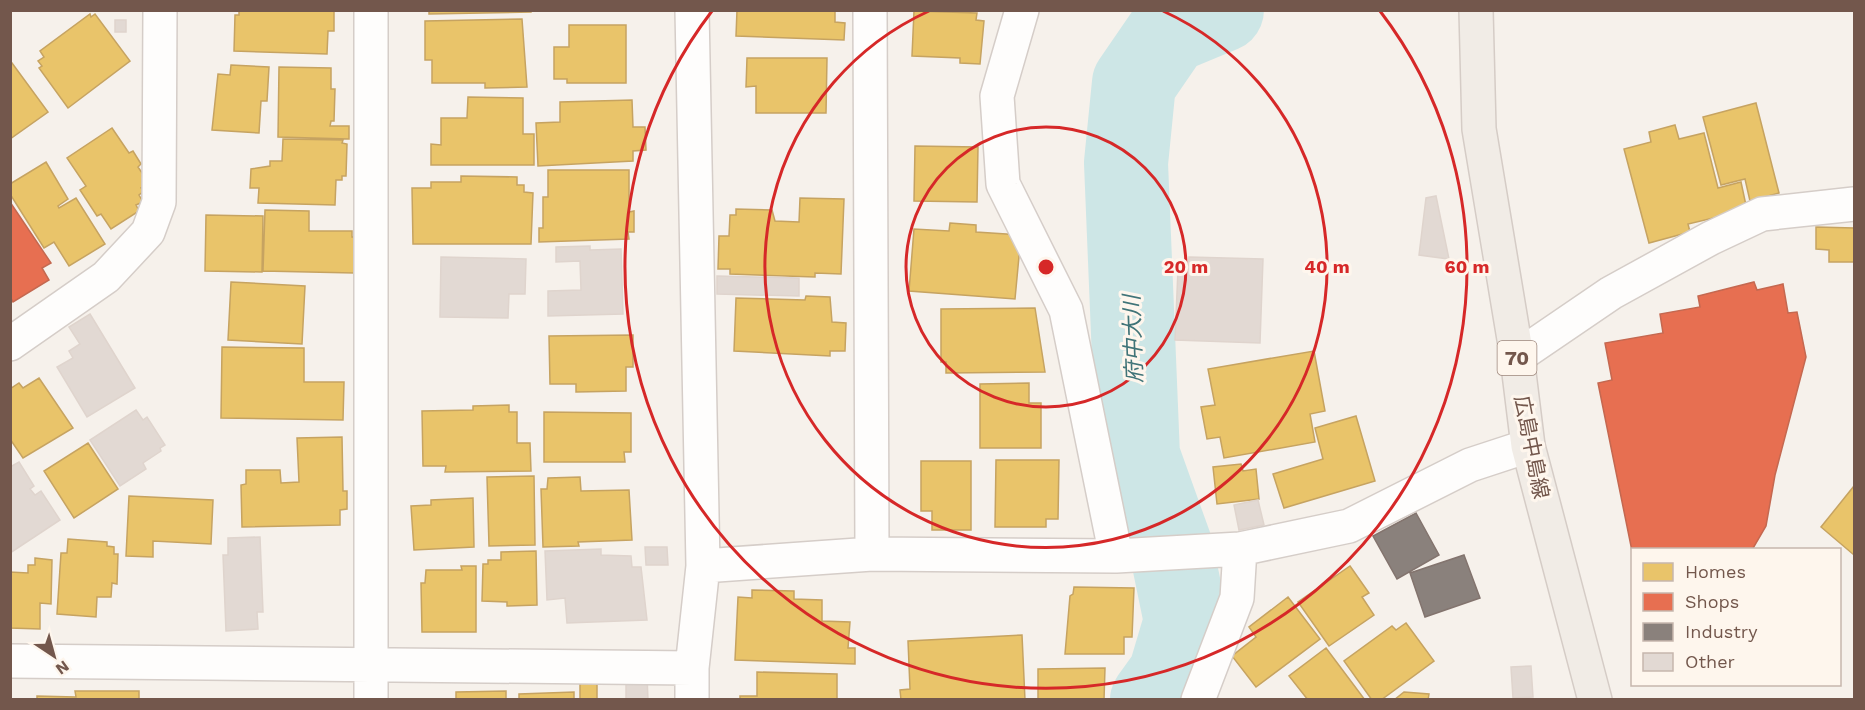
<svg xmlns="http://www.w3.org/2000/svg" width="1865" height="710" viewBox="0 0 1865 710" font-family="'Work Sans','Noto Sans JP',sans-serif">
<rect width="100%" height="100%" fill="#f6f1eb"/>
<path fill="#e9c46a" stroke="#c6a361" stroke-width="1.5" d="M239 10H334V31H328L327 54 234 51 235 15H239Z
M429 10H531V12L429 14Z
M737 10H832L835 11V22L845 23 844 40 736 36Z
M914 11 977 13 976 20 984 21 980 64 960 63V58L912 56Z
M90 14 91 17 95 14 130 61 68 108 39 68 42 66 38 61 44 57 40 51Z
M522 19 527 87 485 88V83H432V60H425V21Z
M569 25H626V83H567V79H554V47H569Z
M747 58H827L826 113H756V86L746 87Z
M12 63 48 112 10 139V64Z
M231 65 269 67 267 101H261L259 133 212 130 218 74 230 75Z
M279 67 331 68V89H335L334 121H331L330 126H349V139L278 137Z
M468 97 523 98V134H534V165H431V144L441 145V118H467Z
M632 100 633 127H645L646 150 633 151V161L538 166 536 123 560 122V102Z
M1756 103 1779 193 1750 201 1745 179 1721 185 1703 117Z
M1675 125 1679 139 1704 133 1718 188 1741 182 1747 210 1688 224 1690 232 1649 243 1624 149 1651 142 1649 132Z
M112 128 129 153 133 151 141 164 138 167 149 183 141 188 144 191 139 195 143 202 136 205 139 211 111 229 101 214 97 216 80 190 86 186 67 158Z
M283 139 343 140 342 143 347 144 346 176H342V180H336L335 205 258 203 259 188H250L251 169 270 166V161H282Z
M915 146 978 147 977 202 914 201Z
M46 162 68 199 58 206 59 208 76 198 105 244 69 266 54 242 44 248 10 194V184Z
M548 170H629V212L634 211V232H628L629 239 539 242V228H543V197H548Z
M461 176 517 177V185H524V192L533 193 531 244H413L412 188H431V182H461Z
M800 198 844 199 841 274 815 273V277L730 274V269H718L719 236H729L730 215H736V209L772 210 775 221 799 222Z
M265 210 309 211V231H352V237H355L354 273 263 271Z
M206 215 263 216 262 272 205 271Z
M950 223 976 225V232L1021 235 1015 299 909 291 914 229 949 231Z
M1816 227 1854 228V262H1829V250L1816 249Z
M231 282 305 286 302 344 228 340Z
M806 296 830 297 832 322 846 323 845 351H830V356L734 351 736 298 805 300Z
M1035 308 1045 372 946 373V362H941V309Z
M633 335V367H626V391L576 392V384H550L549 336Z
M222 347 304 348V382H344L343 420 221 418Z
M1314 351 1325 411 1310 414 1315 442 1224 458 1220 437 1207 439 1201 407 1215 405 1208 369Z
M39 378 73 428 23 458 10 439V389L19 383 23 388Z
M1029 383V403H1041V448H980V384Z
M509 405V412H517V443H530L531 471 445 472 446 466H423L422 411 473 410V406Z
M544 412 631 413V452H624L625 462H544Z
M1356 416 1375 481 1284 508 1273 474 1323 459 1315 428Z
M342 437 343 491H347V509L340 510V525L242 527 241 485 246 484V470H280L281 483 299 482 297 438Z
M88 443 118 489 74 518 44 471Z
M996 460H1059L1058 519H1046V527H995Z
M921 461H971V530H932V511H921Z
M1241 464 1243 471 1256 469 1259 499 1217 504 1213 467Z
M534 476 535 545 489 546 487 477Z
M580 477 581 491 629 490 632 540 578 542 579 546 543 547 541 489H547L548 478Z
M1854 486V555L1821 527Z
M129 496 213 500 211 544 153 541V557L126 556Z
M473 498 474 547 414 550 411 506 431 505V500Z
M68 539 107 542V546L114 547V554H118L117 584 112 583 111 597H97L96 617 57 614 61 553H67Z
M536 551 537 605 507 606V602L482 601 483 564H488V560H501V552Z
M35 558 52 560 51 604 40 603V629L10 628V572L28 573V565H35Z
M461 566H476V632H422L421 583H425L426 570H462Z
M1350 566 1369 593 1362 597 1374 615 1329 646 1298 602Z
M1074 587 1134 588 1132 637H1124V654H1065L1070 596 1073 594Z
M752 590 794 591V599L822 600V621L850 622 848 648H855V664L735 660 738 597 752 598Z
M1288 597 1320 639 1256 687 1232 656 1256 637 1249 627Z
M1406 623 1434 661 1381 700H1372L1344 661 1392 626 1396 630Z
M1022 635 1025 700H901L900 690 910 689 908 641Z
M1326 648 1365 700H1308L1289 676Z
M1105 668 1104 700H1038V669Z
M757 672 837 674V700H740V696H757Z
M580 679H597V700H580Z
M75 691H139V700H37V696L76 697Z
M506 691V700H456V692Z
M574 692V700H519V694Z
M1404 692 1429 694 1428 700H1394Z"/>
<path fill="#e76f51" stroke="#c46850" stroke-width="1.5" d="M10 202 51 263 42 268 49 280 13 302 10 297Z
M1754 282 1757 290 1783 284 1788 313 1797 312 1806 357 1775 475 1766 526 1752 550 1632 551 1598 383 1612 380 1605 343 1663 333 1660 314 1700 307 1698 296Z"/>
<path fill="#8a817c" stroke="#83746e" stroke-width="1.5" d="M1416 513 1439 555 1397 579 1373 536Z
M1464 555 1480 598 1425 617 1410 573Z"/>
<g fill="none" stroke-linecap="round" stroke-linejoin="round">
<path stroke="#cde6e6" stroke-width="84" d="M1152 700 1170 675 1186 621 1171 548 1138 456 1126 163 1134 83 1169 32 1222 10"/>
</g>
<path fill="#e2d9d3" stroke="#dfd4cd" stroke-width="1.5" d="M115 20H126V32H115Z
M1436 196 1449 259 1419 255 1426 198Z
M590 246V250L621 249 623 314 548 316V291L581 290 580 261 556 262V247Z
M441 257 526 259 525 294H509L508 318 440 317Z
M1189 257 1263 259 1260 343 1175 340 1178 269H1188Z
M717 276 799 278V296L717 294Z
M90 314 135 388 87 417 57 367 73 358 69 351 80 344 69 327Z
M136 410 143 420 147 417 165 445 160 448 161 451 143 463 146 469 120 486 90 440Z
M19 462 34 486 30 489 35 495 41 491 60 520 10 553V464L12 466Z
M1258 500 1264 525 1239 530 1234 505Z
M260 537 263 612H257L258 629 226 631 223 555H228V538Z
M645 547H667L668 565H646Z
M601 549V555L631 556 632 567H641L647 620 567 623 565 598 547 600 545 551Z
M1531 666 1533 697 1513 698 1511 667Z
M647 676 648 700H626V677Z"/>
<g fill="none" stroke-linecap="round" stroke-linejoin="round">
<defs>
<path id="street" d="M870 10 872 554
M1022 10 997 96 1003 184 1066 310 1116 556
M10 344 106 277 148 232 159 202 160 10
M1517 357 1611 293 1711 238 1762 214 1854 204
M703 566 872 554 1116 556 1240 549 1349 526 1470 465 1528 446
M10 661 692 668 703 566 692 10
M371 700V10
M692 700V668
M1198 700 1237 598 1240 549"/>
<path id="primary" d="M1476 10 1479 129 1517 357 1528 446 1595 700"/>
</defs>
<use href="#street" stroke="#d5cdc8" stroke-width="36"/>
<use href="#primary" stroke="#d5ccc6" stroke-width="36"/>
<use href="#street" stroke="#fefdfc" stroke-width="33"/>
<use href="#primary" stroke="#f1ece6" stroke-width="33"/>
</g>
<g fill="none" stroke="#d62828" stroke-width="3">
<circle cx="1046" cy="267" r="140"/>
<path d="M1163 11A281 281 0 1 1 929 11"/>
<path d="M1380 11A421 421 0 1 1 712 11"/>
</g>
<g text-anchor="middle" dominant-baseline="central" stroke-width="6" stroke-linejoin="round" paint-order="stroke">
<rect fill="#fef6ed" stroke="#9d877c" stroke-width="1.5" x="1497.5" y="341" width="39" height="34" rx="4.5"/>
<g font-size="20" font-weight="bold" fill="#73574c">
<text x="1517" y="358">70</text>
</g>
<g font-size="21" fill="#73574c" stroke="#fef6ed">
<text transform="translate(1532 447) rotate(79)">広島中島線</text>
</g>
<g font-size="22" font-style="italic" fill="#407478" stroke="#fef6ed">
<text transform="translate(1133 339) rotate(-92)">府中大川</text>
</g>
</g>
<circle cx="1046" cy="267" r="9" fill="#d62828" stroke="#fef6ed" stroke-width="3"/>
<g font-size="18" text-anchor="middle" font-weight="bold" fill="#d62828" stroke="#fef6ed" stroke-width="6" stroke-linejoin="round" paint-order="stroke">
<text x="1186" y="273">20 m</text>
<text x="1327" y="273">40 m</text>
<text x="1467" y="273">60 m</text>
</g>
<rect width="1865" height="710" fill="none" stroke="#73574c" stroke-width="24"/>
<rect x="1631" y="548" width="210" height="138" fill="#fef6ed" stroke="#c6b6ad" stroke-width="1.5"/>
<rect x="1643" y="563" width="30" height="18" fill="#e9c46a" stroke="#c6b6ad" stroke-width="1.5"/>
<text x="1685" y="578" font-size="18" fill="#73574c">Homes</text>
<rect x="1643" y="593" width="30" height="18" fill="#e76f51" stroke="#c6b6ad" stroke-width="1.5"/>
<text x="1685" y="608" font-size="18" fill="#73574c">Shops</text>
<rect x="1643" y="623" width="30" height="18" fill="#8a817c" stroke="#c6b6ad" stroke-width="1.5"/>
<text x="1685" y="638" font-size="18" fill="#73574c">Industry</text>
<rect x="1643" y="653" width="30" height="18" fill="#e2d9d3" stroke="#c6b6ad" stroke-width="1.5"/>
<text x="1685" y="668" font-size="18" fill="#73574c">Other</text>
<g transform="translate(54 656) rotate(144)" stroke="#fef6ed" stroke-width="4.5" paint-order="stroke">
<path d="M0-4.5L10 22L0 15L-10 22Z" fill="#73574c"/>
<text y="-9" font-size="16" font-weight="bold" text-anchor="middle" fill="#73574c">N</text>
</g>
</svg>
